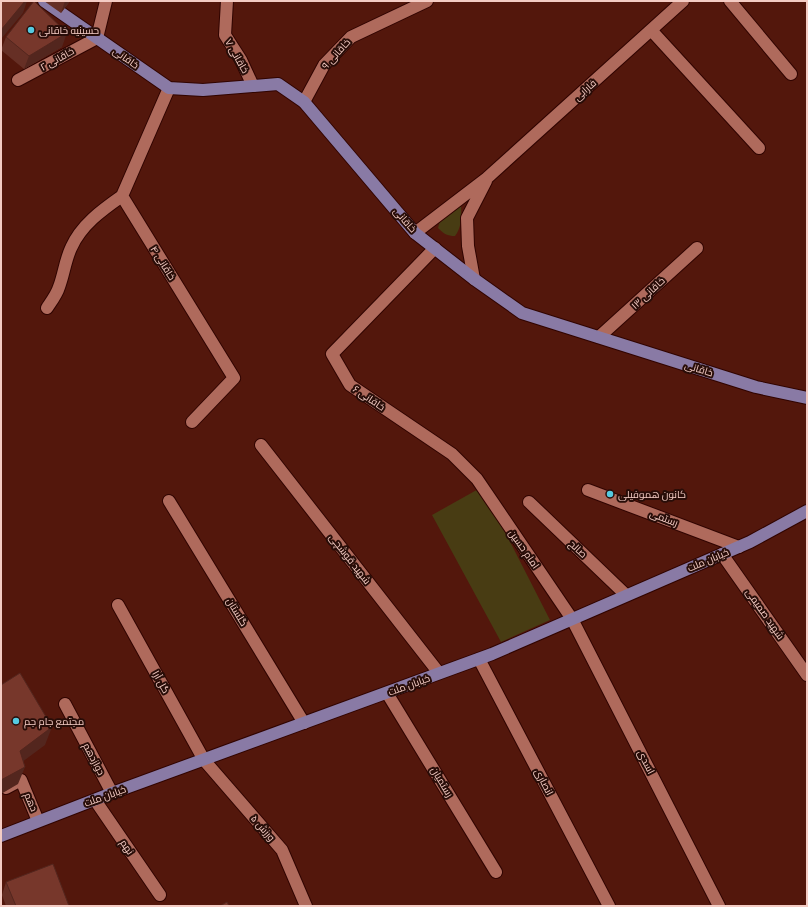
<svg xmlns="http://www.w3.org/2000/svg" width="808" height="907" viewBox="0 0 808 907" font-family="'IBM Plex Sans',Cairo,sans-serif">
<rect width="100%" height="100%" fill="#53170c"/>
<path fill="#483c13" d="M461 201C461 213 463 226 455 236 447 236 444 234 438 228L441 217Z
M482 487 550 620 501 642 432 515Z"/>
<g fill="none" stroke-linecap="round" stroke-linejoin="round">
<defs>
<path id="minor" d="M227 1 225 35 241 60 253 86
M730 1 791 74
M651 30 759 148
M18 80 97 38 106 1
M169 88 122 196 234 378 192 422
M304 102 324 65 351 37 427 1
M415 233 487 178 683 1
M435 248 332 354 350 385 452 454 477 479 572 619 719 906
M474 279 468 246 467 218 486 181
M47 308C51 302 57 294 59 287 64 274 65 261 71 248 81 225 102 210 122 196
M599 337 697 248
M261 445 439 673
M588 490 739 547
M169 501 304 723
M529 502 626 595
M722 554 807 675
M118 605 204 760 282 850 306 906
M479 659 609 906
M387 693 496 872
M65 704 112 793
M6 788 21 780 38 821
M95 800 160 895"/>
<path id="major" d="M44 1 169 88 203 90 278 84 304 102 415 233 474 279 522 313 756 387 807 398
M1 836 112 793 492 654 750 542 807 511"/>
</defs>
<use href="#minor" stroke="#300401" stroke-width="14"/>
<use href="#major" stroke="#300401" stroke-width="14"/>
<use href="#minor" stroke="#af6a5c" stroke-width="12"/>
<use href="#major" stroke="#897aa5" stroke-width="12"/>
</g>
<path fill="#662f25" d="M44 1H70L61 13Z
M6 37 62 47 24 69 1 50Z
M6 882 69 906H6L2 895Z"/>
<path fill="#53261e" d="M25 1H27L23 13 1 39V30Z
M65 1H70L61 13Z
M67 33 62 47 24 69 29 56Z
M52 727 45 745 14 768 20 751Z
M25 767 18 784 1 794V780Z"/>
<path fill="#77372b" stroke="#53261e" d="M1 1H25L1 30Z
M34 1 67 33 29 56 6 37Z
M20 673 52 727 20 751 25 767 1 780V685Z
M53 864 69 906H16L6 882Z
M227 902 229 906H220Z"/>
<g fill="#55cae0" stroke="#280d08" stroke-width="1.5">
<circle cx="31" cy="30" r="4"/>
<circle cx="610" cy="494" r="4"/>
<circle cx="16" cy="721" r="4"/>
</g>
<g text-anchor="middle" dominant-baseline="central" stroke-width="4" stroke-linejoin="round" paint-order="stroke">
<g font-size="10" fill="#f4ccc4" stroke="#280d08" text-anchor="start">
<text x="39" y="30">حسینیه خاقانی</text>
<text x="618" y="494">کانون هموفیلی</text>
<text x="24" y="721">مجتمع جام جم</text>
</g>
<g font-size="10" fill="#f4ccc4" stroke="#280d08">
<text transform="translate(336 54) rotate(-48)">خاقانی ٩</text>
<text transform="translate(237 56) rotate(61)">خاقانی ۷</text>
<text transform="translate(126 58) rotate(35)">خاقانی</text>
<text transform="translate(57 59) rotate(-29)">خاقانی ۲</text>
<text transform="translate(585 90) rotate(-42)">فارابی</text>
<text transform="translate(405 220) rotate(49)">خاقانی</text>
<text transform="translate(163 263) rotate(58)">خاقانی ۴</text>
<text transform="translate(648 293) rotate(-43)">خاقانی ۱۳</text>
<text transform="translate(699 369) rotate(17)">خاقانی</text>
<text transform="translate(369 398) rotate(34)">خاقانی ۶</text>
<text transform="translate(664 518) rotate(21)">رستمی</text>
<text transform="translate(524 549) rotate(55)">امام حسین</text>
<text transform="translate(578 549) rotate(44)">صالح</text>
<text transform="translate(350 559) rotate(52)">شهید قوشچی</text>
<text transform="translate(708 560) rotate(-23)">خیابان ملت</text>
<text transform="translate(237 612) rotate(59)">گلستان</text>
<text transform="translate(765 614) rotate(55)">شهید صمیمی</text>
<text transform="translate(161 682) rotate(61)">گل آرا</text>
<text transform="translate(409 685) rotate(-20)">خیابان ملت</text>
<text transform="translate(94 759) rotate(62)">دوازدهم</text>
<text transform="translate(646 762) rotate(63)">اسدی</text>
<text transform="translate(442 782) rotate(59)">رستمیان</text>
<text transform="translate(544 782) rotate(62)">انصاری</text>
<text transform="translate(105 796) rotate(-20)">خیابان ملت</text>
<text transform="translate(31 802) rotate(67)">دهم</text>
<text transform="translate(263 828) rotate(49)">ورزش ۵</text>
<text transform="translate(127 847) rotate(56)">نهم</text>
</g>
</g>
<rect width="808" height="907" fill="none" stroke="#f4ccc4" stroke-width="4"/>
</svg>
